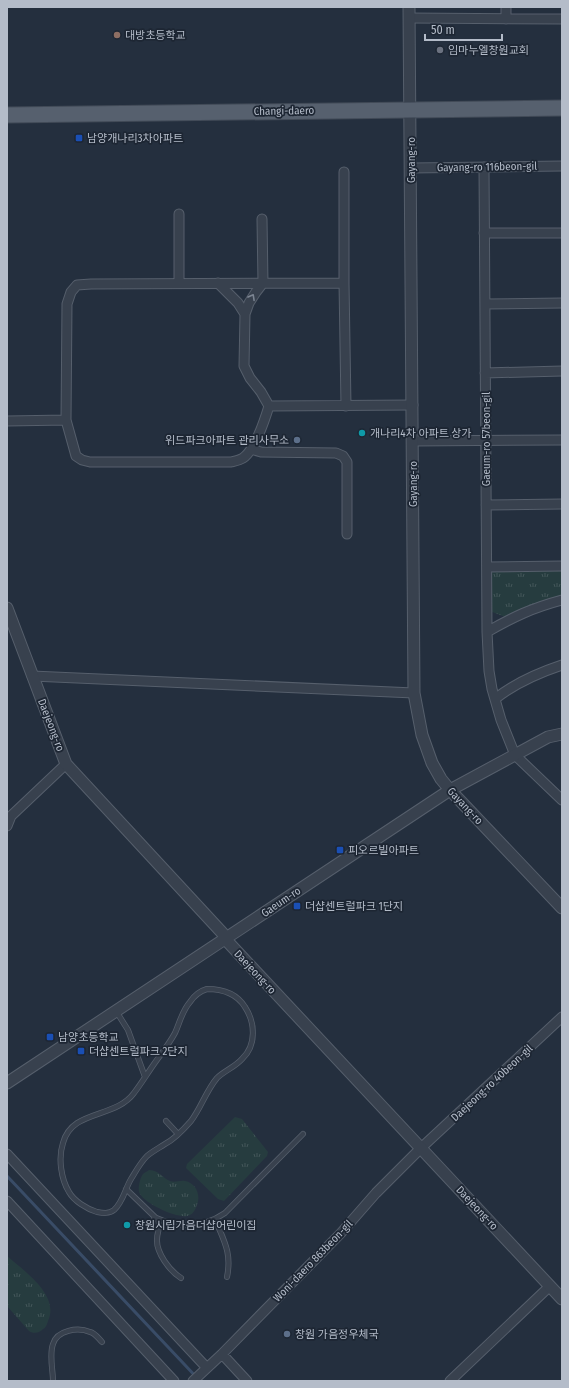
<svg xmlns="http://www.w3.org/2000/svg" width="569" height="1388" viewBox="0 0 569 1388" font-family="'Fira Sans Condensed','Noto Sans KR',sans-serif">
<defs>
<pattern id="park-tufts" width="24" height="20" patternUnits="userSpaceOnUse"><rect width="24" height="20" fill="#263c3f"/><path d="M3 7l-1-3M5 7V3M7 7l1-3M15 17l-1-3M17 17v-4M19 17l1-3" fill="none" stroke="#435659"/></pattern>
</defs>
<rect width="100%" height="100%" fill="#242f3e"/>
<path fill="url(#park-tufts)" d="M562 566V600L511 619 487 610V567Z
M235 1117 242 1119 268 1152 267 1156 224 1201 218 1199 186 1168 187 1164Z
M149 1170C160 1171 161 1177 170 1181 175 1183 180 1180 185 1181 196 1183 201 1195 197 1205 195 1210 193 1215 187 1216 176 1218 146 1204 140 1194 137 1190 140 1178 143 1174 144 1173 148 1171 149 1170Z
M7 1256C24 1271 60 1295 48 1321 47 1324 46 1328 43 1329 40 1333 33 1334 29 1331L7 1306Z"/>
<g fill="none" stroke-linecap="round" stroke-linejoin="round">
<path stroke="#394c67" stroke-width="3" d="M7 1176 200 1381"/>
<defs>
<path id="service" d="M207 989C222 989 237 994 245 1007 255 1022 257 1045 242 1059 235 1067 224 1071 217 1078 206 1091 201 1108 191 1121 184 1129 175 1139 165 1144 159 1148 153 1151 147 1156 140 1163 136 1171 131 1179 125 1189 123 1202 114 1210 109 1214 103 1213 97 1212 87 1209 74 1201 69 1192 61 1179 58 1158 63 1143 72 1109 115 1119 134 1093 141 1084 147 1074 154 1064 161 1054 169 1044 175 1033 180 1022 182 1011 190 1002 194 996 200 991 207 989Z
M116 1011 128 1030 145 1077
M166 1121 178 1134
M126 1189 158 1220C161 1227 157 1232 157 1239 156 1253 170 1271 181 1278
M154 1217C178 1228 203 1228 225 1213L303 1134
M215 1219C224 1241 232 1253 227 1277
M53 1381C53 1370 49 1355 53 1344 57 1330 78 1327 90 1332 95 1333 98 1338 102 1342"/>
<path id="minor" d="M409 18 562 19
M506 19V7
M484 167 487 632 489 671 492 689 501 720 515 755 562 800
M411 168 562 166
M344 172V283
M179 214V283
M484 233H562
M218 283 238 303 245 314
M485 304 562 303
M485 373 562 371
M269 406 413 405
M66 420 67 304 71 292 77 285 91 284 344 283 346 406
M7 421 66 420 76 456 82 460 90 462H231C235 461 240 460 243 458 255 450 265 419 269 406L261 392 250 378 244 366 245 314 249 303 256 292 263 283 262 219
M413 441 562 440
M251 449 261 452 336 453 343 456 347 462V534
M486 505 562 504
M487 567 562 566
M487 632C513 617 532 608 562 600
M32 676 414 693
M495 699C515 683 538 673 562 665
M7 826 11 816 66 764
M7 1154 207 1368
M7 1201 174 1381
M222 1354 247 1381
M193 1381 222 1354 341 1233 376 1193 421 1148 562 1017
M450 1381 550 1286"/>
<path id="tertiary" d="M409 7 414 693 422 735 432 763 441 779 450 790 562 908
M7 608 66 764 227 938 228 942 562 1299
M7 1083 450 790 548 737 562 734"/>
<path id="primary" d="M7 115 562 108"/>
</defs>
<use href="#service" stroke="#565f6c" stroke-width="6"/>
<use href="#minor" stroke="#565f6c" stroke-width="11"/>
<use href="#tertiary" stroke="#565f6c" stroke-width="13"/>
<use href="#primary" stroke="#414a57" stroke-width="17"/>
<use href="#service" stroke="#38414e" stroke-width="4.5"/>
<use href="#minor" stroke="#38414e" stroke-width="9"/>
<use href="#tertiary" stroke="#38414e" stroke-width="11"/>
<use href="#primary" stroke="#56606e" stroke-width="15"/>
</g>
<defs><path id="oneway-chevron" d="M-2-3.5L2.5 0L-2 3.5" fill="none" stroke-width="1.6" stroke-linecap="round" stroke-linejoin="round"/></defs>
<use stroke="#7c8592" href="#oneway-chevron" transform="translate(252 297) rotate(-61)"/>
<circle fill="#8d6e63" stroke="#1d2633" stroke-width="1.5" cx="117" cy="35" r="4"/>
<circle fill="#6b7280" stroke="#1d2633" stroke-width="1.5" cx="440" cy="50" r="4"/>
<g fill="#1a4fb4" stroke="#1d2633" stroke-width="1.5">
<rect x="75" y="134" width="8" height="8" rx="2"/>
<rect x="336" y="846" width="8" height="8" rx="2"/>
<rect x="293" y="902" width="8" height="8" rx="2"/>
<rect x="46" y="1033" width="8" height="8" rx="2"/>
<rect x="77" y="1047" width="8" height="8" rx="2"/>
</g>
<g fill="#0f9aa8" stroke="#1d2633" stroke-width="1.5">
<circle cx="362" cy="433" r="4"/>
<circle cx="127" cy="1225" r="4"/>
</g>
<g fill="#5c6f8a" stroke="#1d2633" stroke-width="1.5">
<circle cx="297" cy="440" r="4"/>
<circle cx="287" cy="1334" r="4"/>
</g>
<g text-anchor="middle" dominant-baseline="central" stroke-width="3.5" stroke-linejoin="round" paint-order="stroke">
<g font-size="11" fill="#b4bcc9" stroke="#1d2633" text-anchor="start">
<text x="125" y="35">대방초등학교</text>
<text x="448" y="50">임마누엘창원교회</text>
<text x="87" y="138">남양개나리3차아파트</text>
<text x="370" y="433">개나리4차 아파트 상가</text>
<text x="289" y="440" text-anchor="end">위드파크아파트 관리사무소</text>
<text x="348" y="850">피오르빌아파트</text>
<text x="305" y="906">더샵센트럴파크 1단지</text>
<text x="58" y="1037">남양초등학교</text>
<text x="89" y="1051">더샵센트럴파크 2단지</text>
<text x="135" y="1225">창원시립가음더샵어린이집</text>
<text x="295" y="1334">창원 가음정우체국</text>
</g>
<g font-size="11" fill="#b4bcc9" stroke="#1d2633">
<text transform="translate(284 111) rotate(-1)">Changi-daero</text>
<text transform="translate(411 160) rotate(-90)">Gayang-ro</text>
<text transform="translate(487 167) rotate(-1)">Gayang-ro 116beon-gil</text>
<text transform="translate(486 439) rotate(-90)">Gaeum-ro 57beon-gil</text>
<text transform="translate(413 484) rotate(-90)">Gayang-ro</text>
<text transform="translate(51 725) rotate(69)">Daejeong-ro</text>
<text transform="translate(465 806) rotate(47)">Gayang-ro</text>
<text transform="translate(281 902) rotate(-34)">Gaeum-ro</text>
<text transform="translate(255 972) rotate(47)">Daejeong-ro</text>
<text transform="translate(492 1083) rotate(-43)">Daejeong-ro 40beon-gil</text>
<text transform="translate(477 1208) rotate(47)">Daejeong-ro</text>
<text transform="translate(313 1261) rotate(-46)">Woni-daero 863beon-gil</text>
</g>
</g>
<rect width="569" height="1388" fill="none" stroke="#b4bcc9" stroke-width="16"/>
<path d="M425 34v6h77v-6" fill="none" stroke="#b4bcc9" stroke-width="2"/>
<text x="431" y="34" font-size="12" fill="#b4bcc9" stroke="#1d2633" stroke-width="3" paint-order="stroke">50 m</text>
</svg>
